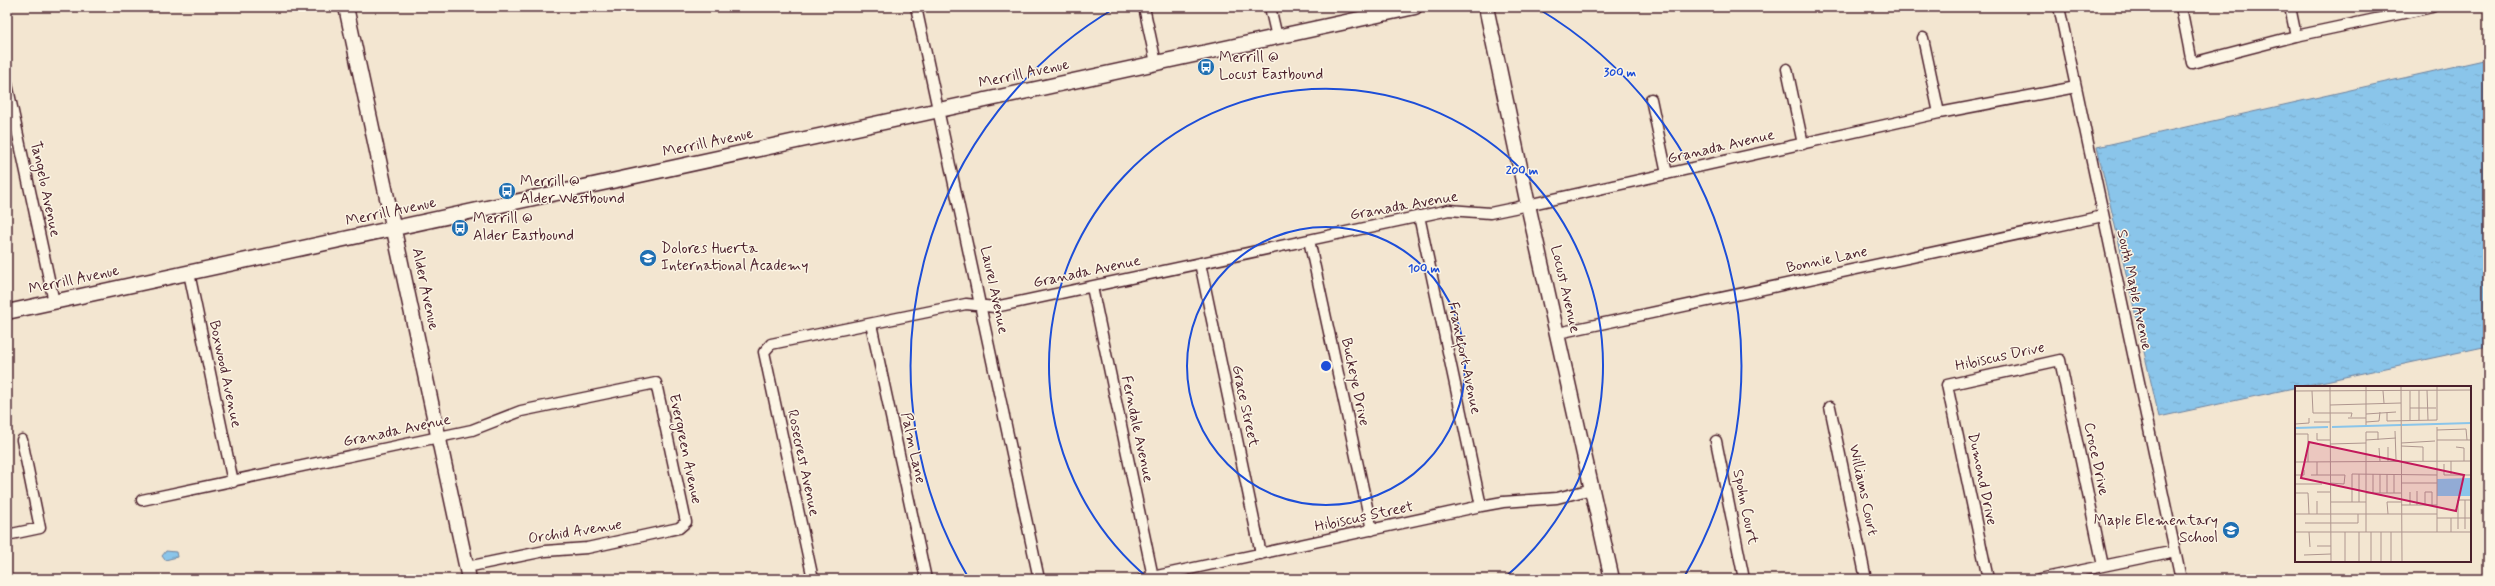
<svg xmlns="http://www.w3.org/2000/svg" width="2495" height="586" viewBox="0 0 2495 586" font-family="Mynerve,sans-serif">
<defs>
<pattern id="water-ripples" width="26" height="14" patternUnits="userSpaceOnUse"><rect width="26" height="14" fill="#8ac5ea"/><path d="M2 4q2-2 4 0t4 0M15 11q2-2 4 0t4 0" fill="none" stroke="#79a9c9"/></pattern>
</defs>
<rect width="100%" height="100%" fill="#f3e6d1"/>
<filter id="ink" filterUnits="userSpaceOnUse"><feTurbulence type="fractalNoise" baseFrequency=".025" numOctaves="2"/><feDisplacementMap in="SourceGraphic" scale="8" xChannelSelector="R" yChannelSelector="G"/><feConvolveMatrix kernelMatrix="1 2 1 2 8 2 1 2 1" color-interpolation-filters="sRGB"/></filter>
<g filter="url(#ink)">
<path fill="url(#water-ripples)" stroke="#70839e" d="M2488 59V346L2159 417 2097 147Z
M166 551 176 552 177 557 165 560 162 556Z"/>
<g fill="none" stroke-linecap="round" stroke-linejoin="round">
<defs>
<path id="street" d="M916 7 1039 579
M1144 7 1156 63
M1270 7 1277 37
M2059 7 2181 579
M2181 7 2192 63 2296 36 2432 7
M2290 7 2296 36
M1923 38 1939 113
M1787 69 1803 144
M7 84 54 302
M1651 99 1667 174
M1419 216 1481 506
M1309 240 1372 530
M1200 263 1261 554
M189 273 233 482
M1092 287 1153 577
M871 324 926 579
M1558 333 2103 216
M1830 407 1866 579
M1716 441 1744 579
M142 500 472 430 521 411 656 383 686 522 679 528 587 548 545 551 467 567
M7 535 40 528 22 440
M813 579 764 352 771 344 966 304 995 307 1449 210 1490 213 1514 208 1939 113 2076 87
M1143 579 1481 506 1503 502 1557 498 1592 489
M1988 579 1947 385 2060 360 2103 566
M2040 579 2175 551"/>
<path id="secondary" d="M346 7 469 579
M1486 7 1528 205 1612 579
M7 312 1415 7"/>
</defs>
<use href="#street" stroke="#4a1f2b" stroke-width="13"/>
<use href="#secondary" stroke="#4a1f2b" stroke-width="17"/>
<use href="#street" stroke="#fcf5e5" stroke-width="10"/>
<use href="#secondary" stroke="#fcf5e5" stroke-width="14"/>
</g>
</g>
<g fill="none" stroke="#1d4ed8" stroke-width="2">
<circle cx="1326" cy="366" r="139"/>
<path d="M1148 578A277 277 0 1 1 1504 578"/>
<path d="M968 577A416 416 0 0 1 1115 8M1537 8A416 416 0 0 1 1684 577"/>
</g>
<defs>
<symbol id="bus-disc" viewBox="-11 -11 22 22"><circle r="9.5" fill="#1f6fb2" stroke="#fcf5e5"/><path d="M-5-6H5V4H4V6H2V4H-2V6H-4V4H-5ZM-3.5-4V0h7V-4ZM-3.5 1.2v1.5H-2V1.2ZM2 1.2v1.5H3.5V1.2Z" fill="#fff"/></symbol>
<symbol id="school-disc" viewBox="-11 -11 22 22"><circle r="9.5" fill="#1f6fb2" stroke="#fcf5e5"/><path d="M0-5L7-2L0 1L-7-2ZM-4 1L0 2.5L4 1V4Q0 6-4 4Z" fill="#fff"/></symbol>
</defs>
<g fill-rule="evenodd">
<use href="#bus-disc" x="1196" y="57" width="20" height="20"/>
<use href="#bus-disc" x="497" y="181" width="20" height="20"/>
<use href="#bus-disc" x="450" y="218" width="20" height="20"/>
<use href="#school-disc" x="638" y="248" width="20" height="20"/>
<use href="#school-disc" x="2221" y="520" width="20" height="20"/>
</g>
<g text-anchor="middle" dominant-baseline="central" stroke-width="3" stroke-linejoin="round" paint-order="stroke">
<g font-size="15" fill="#4a1f2b" stroke="#fcf5e5" text-anchor="start">
<text x="1219" y="58">Merrill @<tspan x="1219" dy="17">Locust Eastbound</tspan></text>
<text x="520" y="182">Merrill @<tspan x="520" dy="17">Alder Westbound</tspan></text>
<text x="473" y="219">Merrill @<tspan x="473" dy="17">Alder Eastbound</tspan></text>
<text x="661" y="249">Dolores Huerta<tspan x="661" dy="17">International Academy</tspan></text>
<text x="2218" y="521" text-anchor="end">Maple Elementary<tspan x="2218" dy="17">School</tspan></text>
</g>
<g font-size="15" fill="#4a1f2b" stroke="#fcf5e5">
<text transform="translate(1024 74) rotate(-12)">Merrill Avenue</text>
<text transform="translate(708 143) rotate(-12)">Merrill Avenue</text>
<text transform="translate(1721 147) rotate(-13)">Granada Avenue</text>
<text transform="translate(45 189) rotate(78)">Tangelo Avenue</text>
<text transform="translate(1404 206) rotate(-10)">Granada Avenue</text>
<text transform="translate(391 212) rotate(-12)">Merrill Avenue</text>
<text transform="translate(1827 260) rotate(-12)">Bonnie Lane</text>
<text transform="translate(1087 272) rotate(-12)">Granada Avenue</text>
<text transform="translate(74 280) rotate(-12)">Merrill Avenue</text>
<text transform="translate(425 289) rotate(78)">Alder Avenue</text>
<text transform="translate(1565 289) rotate(77)">Locust Avenue</text>
<text transform="translate(994 290) rotate(78)">Laurel Avenue</text>
<text transform="translate(2134 290) rotate(78)">South Maple Avenue</text>
<text transform="translate(2000 357) rotate(-12)">Hibiscus Drive</text>
<text transform="translate(1464 358) rotate(78)">Frankfort Avenue</text>
<text transform="translate(225 374) rotate(78)">Boxwood Avenue</text>
<text transform="translate(1355 382) rotate(78)">Buckeye Drive</text>
<text transform="translate(1245 406) rotate(78)">Grace Street</text>
<text transform="translate(1137 429) rotate(78)">Ferndale Avenue</text>
<text transform="translate(397 431) rotate(-12)">Granada Avenue</text>
<text transform="translate(913 448) rotate(78)">Palm Lane</text>
<text transform="translate(685 449) rotate(78)">Evergreen Avenue</text>
<text transform="translate(2096 459) rotate(78)">Croce Drive</text>
<text transform="translate(803 463) rotate(78)">Rosecrest Avenue</text>
<text transform="translate(1982 479) rotate(78)">Dumond Drive</text>
<text transform="translate(1863 490) rotate(78)">Williams Court</text>
<text transform="translate(1745 507) rotate(78)">Spohn Court</text>
<text transform="translate(1364 517) rotate(-12)">Hibiscus Street</text>
<text transform="translate(575 532) rotate(-9)">Orchid Avenue</text>
</g>
</g>
<g transform="translate(2295 386)">
<rect width="176" height="176" fill="#f3e6d1"/>
<path d="M176 92V110H142V93Z" fill="#8ac5ea"/>
<path fill="none" stroke="#8ac5ea" stroke-width="2" d="M107 39 176 37M37 41 106 39M0 42 33 41"/>
<path fill="none" stroke="#af968f" stroke-width="1" d="M35 0 36 176M71 0V39M106 0 107 176M124 4V34M132 4 133 34M0 5 176 4M17 5 18 27H57L56 31M88 5 89 17M115 5V34M35 19 106 17M115 22H141M92 26V35L142 34V0M71 28 101 26M53 32H71M19 36H35M71 36 84 35 85 26M0 38 14 37V32M142 41V146M142 44 171 43 172 54M0 45V176M100 45 101 73M71 46V146M71 46H83V54M22 47V54H35M0 48H13V76M71 54 101 52M142 54H176M106 57 140 55M35 58 71 57M106 60 128 61V75M93 61V75M161 61 169 62V75M84 62 85 75M156 75V88M0 76 176 75M149 78V89H176M64 88V116M92 88V107M0 89H9V84M16 89H50L49 98 35 97M22 89V76M106 97H142M0 98H27M22 106H35M0 107H13L14 128M71 107H106M78 107V88M85 107V88M99 107V88M36 116H71M57 116V88L142 89M106 119H142M115 119V106M122 119V105M130 119V106H137V119M0 128H36M22 128V115M36 128H71M71 128H106M93 128 92 116H106M106 128H142M142 132H176M10 137H36M36 137H63V128M163 143V114H176M170 143V114M0 146H176M14 146 15 161M50 146V176M64 146V176M86 146V176M96 146V176M156 146V132M22 160H36M9 169 36 168M76 176V146"/>
<path fill="#c2185b" fill-opacity="0.15" stroke="#c2185b" stroke-width="2" d="M14 56 169 89 161 125 6 92Z"/>
<rect width="176" height="176" fill="none" stroke="#4a1f2b" stroke-width="2"/>
</g>
<circle cx="1326" cy="366" r="6" fill="#1d4ed8" stroke="#fcf5e5" stroke-width="2"/>
<g font-size="12" text-anchor="middle" font-weight="bold" fill="#1d4ed8" stroke="#fcf5e5" stroke-width="3" stroke-linejoin="round" paint-order="stroke">
<text x="1620" y="76">300 m</text>
<text x="1522" y="174">200 m</text>
<text x="1424" y="272">100 m</text>
</g>
<rect width="2495" height="586" fill="none" stroke="#fcf5e5" stroke-width="24"/>
<rect x="12" y="12" width="2471" height="562" fill="none" stroke="#4a1f2b" stroke-width="1.5" filter="url(#ink)"/>
</svg>
